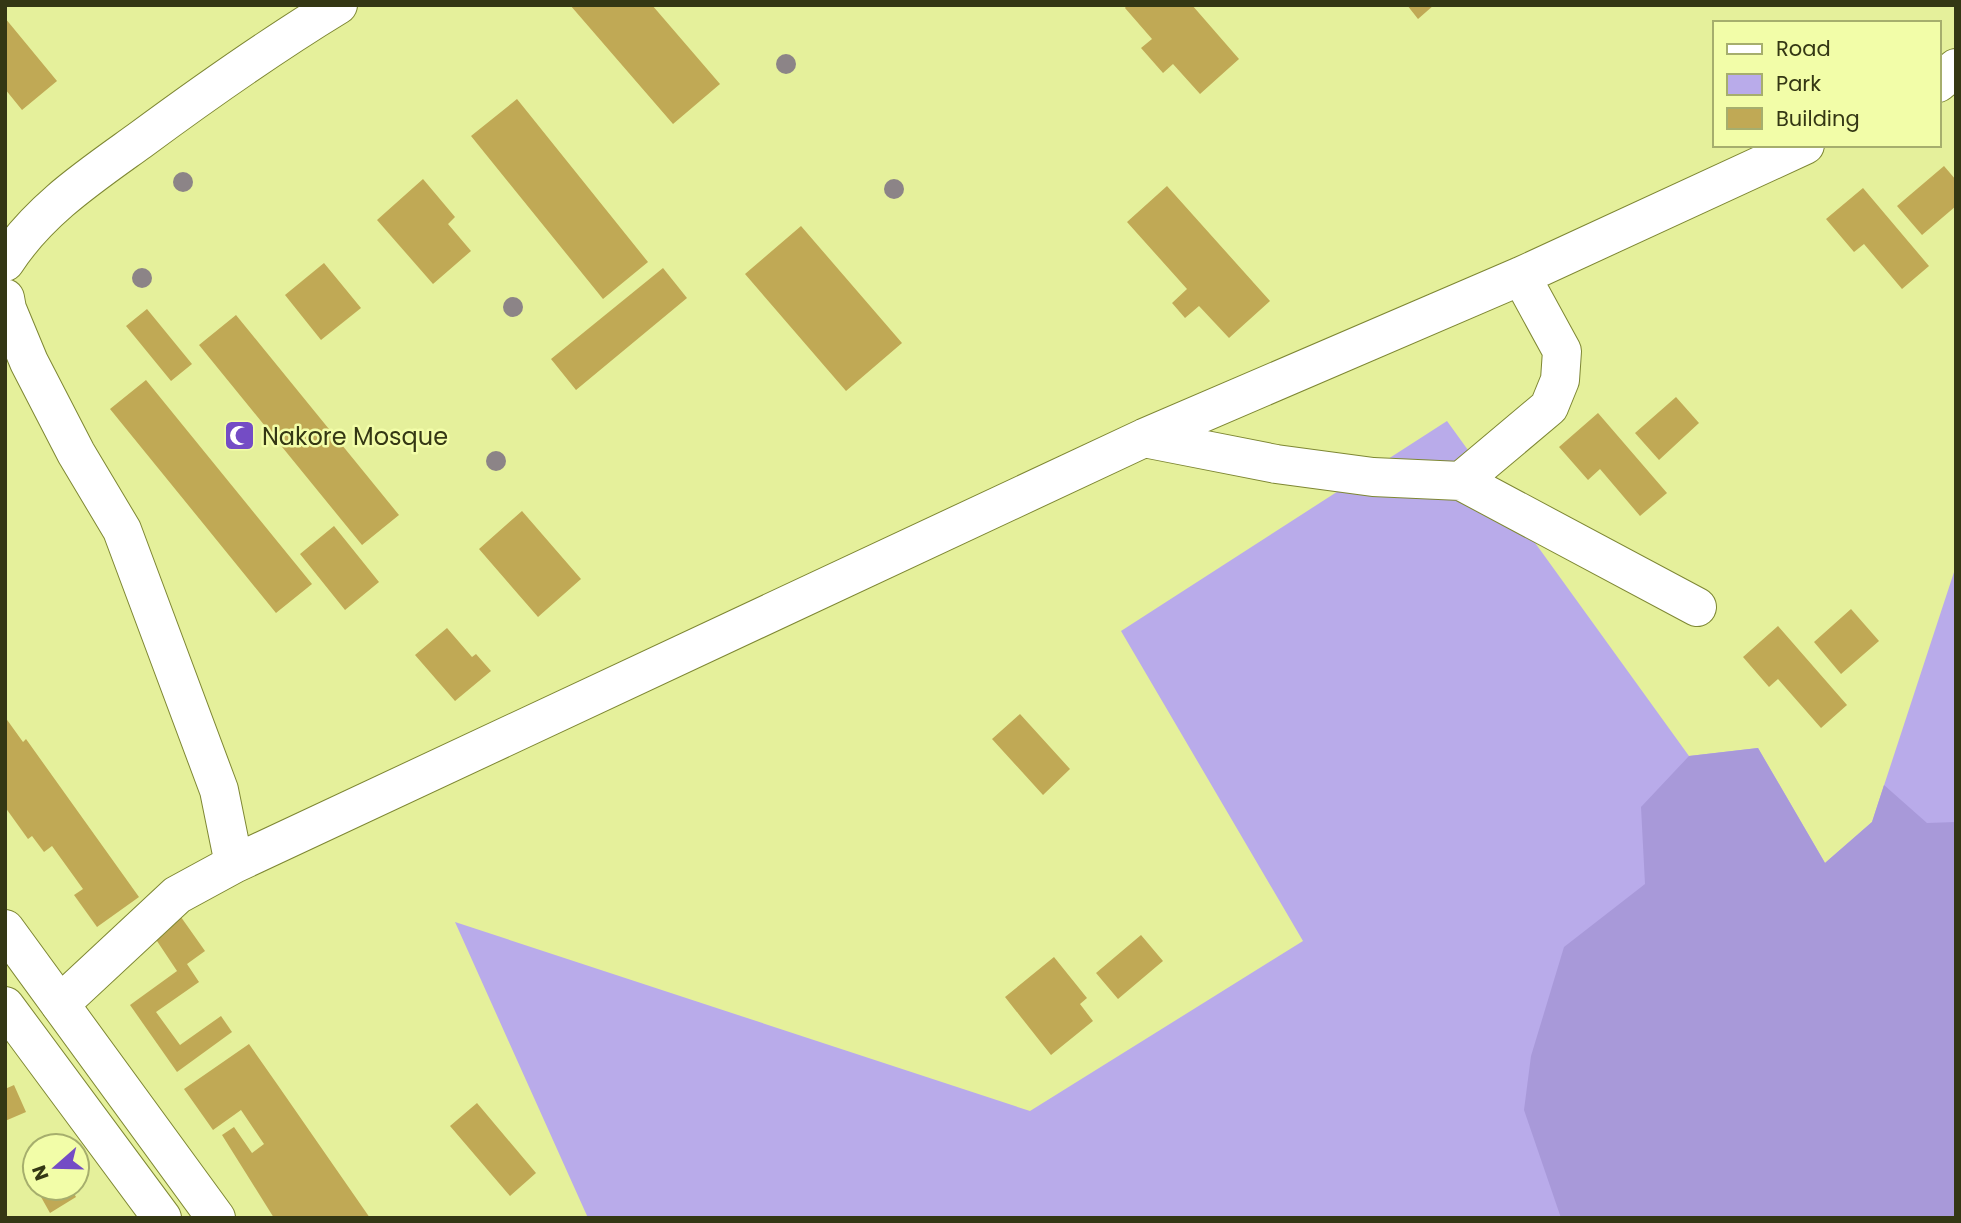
<svg xmlns="http://www.w3.org/2000/svg" width="1961" height="1223" viewBox="0 0 1961 1223" font-family="Poppins,sans-serif">
<rect width="100%" height="100%" fill="#e5f09b"/>
<path fill="#b9abea" d="M1447 421 1689 756 1758 748 1825 863 1872 822 1956 566V1218H588L455 922 1030 1111 1303 941 1121 631Z"/>
<path fill="#a899d9" d="M1758 748 1825 863 1872 822 1884 785 1927 823 1956 822V1218H1561L1524 1110 1531 1056 1564 947 1645 884 1641 807 1689 756Z"/>
<path fill="#c0a955" d="M570 5H652L720 84 673 124Z
M1127 5H1192L1239 59 1200 94 1173 64 1163 73 1141 48 1152 39 1125 8Z
M1407 5H1434L1418 19Z
M5 18 57 81 22 110 5 89Z
M517 99 648 262 603 299 471 136Z
M1944 166 1956 180V206L1922 235 1897 206Z
M423 179 455 217 448 224 471 251 433 284 377 220Z
M1167 186 1270 301 1229 338 1199 306 1185 318 1172 303 1187 289 1127 222Z
M1863 188 1929 266 1902 289 1864 244 1854 252 1826 219Z
M801 226 902 343 846 391 745 274Z
M324 263 361 308 321 340 285 295Z
M663 268 687 298 576 390 551 359Z
M147 309 192 364 171 381 126 326Z
M236 315 399 515 362 545 199 345Z
M146 380 312 584 276 613 110 409Z
M1676 397 1699 423 1659 460 1635 433Z
M1598 413 1667 493 1640 516 1600 469 1588 480 1559 447Z
M522 511 581 579 538 617 479 549Z
M334 526 379 582 345 610 300 554Z
M1851 609 1879 641 1841 674 1814 642Z
M1778 626 1847 705 1821 728 1778 679 1769 687 1743 657Z
M447 628 472 657 476 654 491 671 455 701 415 655Z
M1020 714 1070 769 1043 795 992 739Z
M5 717 23 742 26 739 139 897 97 927 74 895 83 889 52 846 44 852 32 836 28 839 5 807Z
M176 910 205 951 187 964 199 982 156 1012 180 1045 221 1016 232 1032 177 1072 130 1005 177 971 149 929Z
M1141 935 1163 961 1118 999 1096 973Z
M1054 957 1087 998 1080 1004 1093 1021 1051 1055 1005 997Z
M249 1044 277 1084 370 1218H274L222 1135 234 1127 252 1153 264 1144 241 1110 213 1130 184 1089Z
M14 1085 26 1112 5 1121V1089Z
M477 1103 536 1173 510 1196 450 1126Z
M36 1188H71L76 1197 50 1213Z"/>
<g fill="none" stroke-linecap="round" stroke-linejoin="round">
<defs>
<path id="minor" d="M1938 83 1956 68
M5 262C39 210 89 177 139 141 204 93 269 47 338 5
M5 298 7 309 29 362 76 453 122 530 219 790 234 864 177 895 60 1004
M1144 438 1276 464 1373 477 1461 481 1697 607
M1461 481 1549 407 1560 380 1562 351 1521 276
M234 864 1144 438 1521 276 1805 145"/>
<path id="primary" d="M5 929 216 1218
M5 1006 162 1218"/>
</defs>
<use href="#minor" stroke="#7e8733" stroke-width="40"/>
<use href="#primary" stroke="#7e8733" stroke-width="40"/>
<use href="#minor" stroke="#fff" stroke-width="38"/>
<use href="#primary" stroke="#fff" stroke-width="38"/>
</g>
<g fill="#8c8487">
<circle cx="786" cy="64" r="10"/>
<circle cx="183" cy="182" r="10"/>
<circle cx="894" cy="189" r="10"/>
<circle cx="142" cy="278" r="10"/>
<circle cx="513" cy="307" r="10"/>
<circle cx="496" cy="461" r="10"/>
</g>
<defs>
<symbol id="mosque-square" viewBox="-11 -11 22 22"><rect x="-9" y="-9" width="18" height="18" rx="4" fill="#744cc5" stroke="#f2fda8"/><path d="M3.5-4.9A6 6 0 1 0 3.5 4.9A5 5 0 1 1 3.5-4.9Z" fill="#fff"/></symbol>
</defs>
<g fill-rule="evenodd">
<use href="#mosque-square" x="222" y="418" width="35" height="35"/>
</g>
<g text-anchor="middle" dominant-baseline="central" stroke-width="5" stroke-linejoin="round" paint-order="stroke">
<g font-size="24" fill="#343714" stroke="#f2fda8" text-anchor="start">
<text x="262" y="436">Nakore Mosque</text>
</g>
</g>
<rect width="1961" height="1223" fill="none" stroke="#343714" stroke-width="14"/>
<rect x="1713" y="21" width="228" height="126" fill="#f2fda8" stroke="#a6ae6d" stroke-width="2"/>
<rect x="1727" y="44" width="35" height="10" fill="#ffffff" stroke="#a6ae6d" stroke-width="2"/>
<text x="1776" y="56" font-size="21" fill="#343714">Road</text>
<rect x="1727" y="74" width="35" height="21" fill="#b9abea" stroke="#a6ae6d" stroke-width="2"/>
<text x="1776" y="91" font-size="21" fill="#343714">Park</text>
<rect x="1727" y="108" width="35" height="21" fill="#c0a955" stroke="#a6ae6d" stroke-width="2"/>
<text x="1776" y="126" font-size="21" fill="#343714">Building</text>
<g transform="translate(56 1167) rotate(250)"><circle r="33" fill="#f2fda8" stroke="#a6ae6d" stroke-width="2"/>
<path d="M0-5L12 26L0 18L-12 26Z" fill="#744cc5"/>
<text y="-10" font-size="19" font-weight="bold" text-anchor="middle" fill="#343714">N</text>
</g>
</svg>
